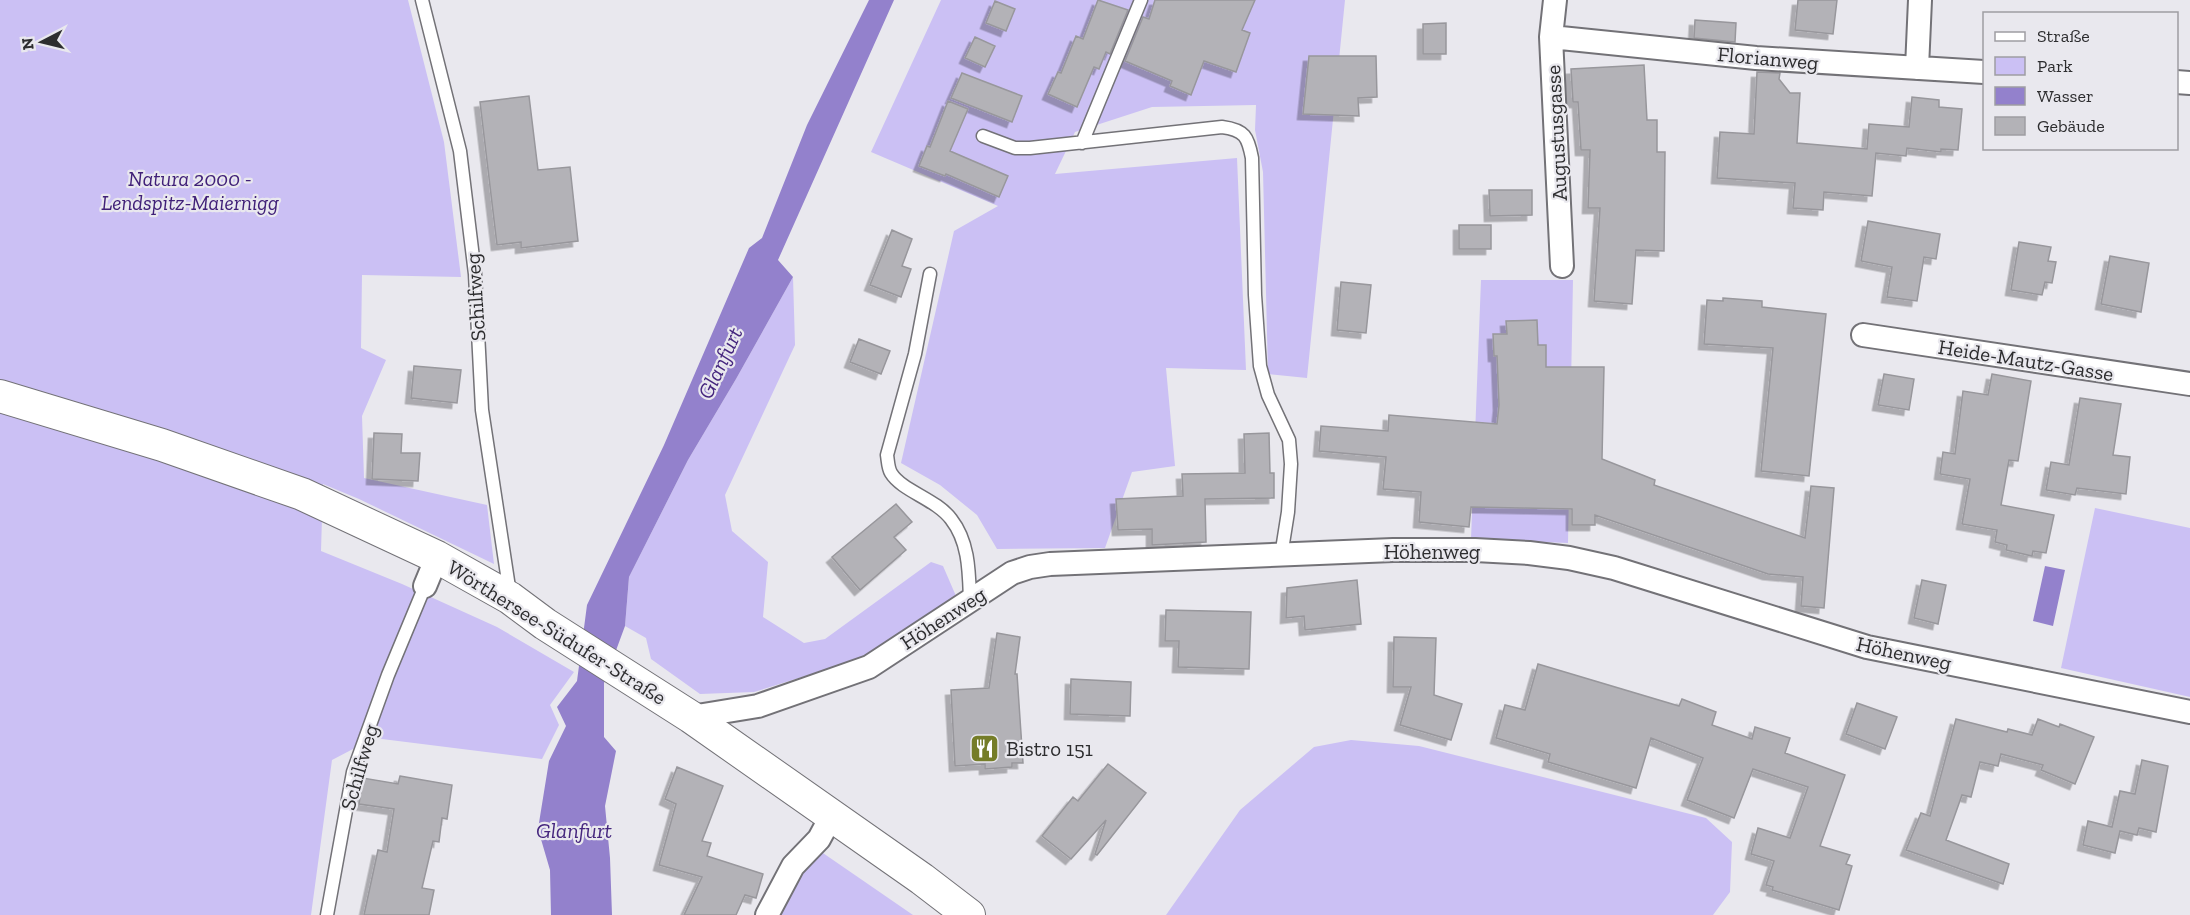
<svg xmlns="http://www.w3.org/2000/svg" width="2190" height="915" viewBox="0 0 2190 915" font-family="'Zilla Slab',serif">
<defs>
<filter id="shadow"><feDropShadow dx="-5.5" dy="5.5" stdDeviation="0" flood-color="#0004"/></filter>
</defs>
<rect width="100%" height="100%" fill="#e9e8ee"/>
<path fill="#cbc0f4" d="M0 0H408L444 142 461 277 362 275 361 348 386 360 362 416 364 478 487 505 494 564 359 499 323 484 321 551 402 584 497 627 574 672 550 705 559 725 542 759 374 738 332 760 311 915H0Z
M941 0H1345L1307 378 1268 374 1263 172 1255 130 1256 105 1152 107 1075 132 1055 174 1237 158 1246 370 1166 368 1175 466 1132 472 1105 548 997 549 977 515 940 485 901 463 954 231 998 206 871 152Z
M793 277 795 345 725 495 732 531 768 562 763 617 804 643 825 639 931 562 943 566 956 596 866 657 754 692 700 694 651 659 646 638 625 626 629 577 688 460 736 379Z
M1481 280H1573L1568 543 1471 539Z
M2095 508 2190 528V697L2061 668Z
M1351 740 1419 746 1706 818 1732 842 1730 892 1713 915H1166L1240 810 1314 747Z
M820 851 913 915H777L802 869Z"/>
<path fill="#9381cc" d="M869 0H894L778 260 793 277 736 379 688 460 629 577 625 626 604 683V737L616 751 605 806 610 858 612 915H551L550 870 538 829 549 761 566 726 557 707 577 681 587 605 664 445 749 248 762 238 807 125Z
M2045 566 2065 570 2053 626 2033 621Z"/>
<path fill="#b3b2b7" stroke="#98979c" stroke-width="1.5" filter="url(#shadow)" d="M1098 0 1128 10 1110 54 1106 52 1099 69 1094 67 1077 107 1048 94 1058 72 1061 73 1076 36 1083 39Z
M1155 0H1255L1242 30 1250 33 1236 72 1204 61 1191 95 1170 86 1172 81 1125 61 1143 17 1149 19Z
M1798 0H1837L1833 34 1795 30Z
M995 1 1015 9 1006 31 986 23Z
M1695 20 1736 23 1735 42 1694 38Z
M1446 23V54H1423V24Z
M975 37 995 46 985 67 965 58Z
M1309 56H1376L1377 97 1358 98 1359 116 1303 114Z
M1644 65 1647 120H1657V152H1665L1664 251 1636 250 1632 304 1594 301 1600 208H1588L1590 150H1581L1578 102H1573L1571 69Z
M1757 72 1780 73 1779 79 1790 93H1800L1797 143 1867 149 1869 124 1909 127 1912 97 1939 100V107L1962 109 1958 150 1941 149V152L1907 148 1906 156 1876 153 1872 196 1824 192 1823 210 1793 208 1795 183 1717 178 1720 132 1754 134Z
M962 73 1022 96 1012 122 951 98Z
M529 96 538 170 570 167 578 241 521 248V242L497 245 480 102Z
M948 101 968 109 950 151 1008 176 999 197 946 174 945 176 919 166 927 146 930 147Z
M1489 190H1532V215L1490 216Z
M1868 221 1940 234 1936 259 1924 257 1917 301 1887 297 1892 267 1861 261Z
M1459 225H1491V249H1459Z
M892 230 912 239 902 266 911 269 901 297 870 285Z
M2019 242 2051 247 2048 261 2056 262 2052 283 2045 282 2042 295 2011 290Z
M2110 256 2149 263 2141 312 2101 304Z
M1341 282 1371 285 1366 333 1337 330Z
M1723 298 1762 301V307L1826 314 1809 476 1761 471 1773 348 1704 344 1707 300 1723 301Z
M1537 320 1538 345H1546V367H1604L1602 459 1655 480 1654 485 1805 538 1811 486 1834 488 1824 608 1801 606 1803 577 1768 574 1595 515V525H1572V509L1471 507 1469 527 1419 522 1421 492 1383 489 1386 457 1319 451 1321 426 1388 431 1389 415 1497 424 1499 405 1497 356H1494L1493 334H1507L1506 321Z
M859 339 890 351 881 374 850 362Z
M414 366 461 370 457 403 411 398Z
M1884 374 1914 379 1909 410 1878 405Z
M1992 374 2031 381 2018 461 2009 460 2001 505 2054 515 2046 553 2033 551 2032 556 2006 550 2007 545 1995 542 1997 530 1962 524 1970 479 1940 474 1943 452 1955 454 1963 391 1988 395Z
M2080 398 2121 404 2113 455 2130 457 2126 494 2077 488 2075 495 2046 490 2051 462 2069 465Z
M374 433 402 434 401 453H420L418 481 372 479Z
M1269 433 1270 473H1274V498L1205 499 1206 542 1152 545V529L1118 530 1116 499 1183 496 1182 474 1245 473 1244 434Z
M896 504 912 522 894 537 906 550 860 590 832 557Z
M1357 580 1361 624 1305 630 1304 616 1286 618 1287 588Z
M1922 580 1946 585 1938 624 1914 618Z
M1166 610 1251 612 1249 669 1178 667 1179 641H1165Z
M997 633 1020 637 1015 674H1017L1023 763H1012V767L985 769V764L955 766 951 690 989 688Z
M1394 637 1436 638 1434 695 1462 704 1451 740 1400 725 1411 687H1393Z
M1538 664 1679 706 1682 699 1716 712 1712 725 1752 739 1755 727 1790 738 1785 753 1845 775 1820 846 1850 855 1846 864 1852 866 1839 910 1772 890 1773 887 1766 885 1774 861 1751 854 1758 828 1790 838 1808 787 1753 769 1734 818 1687 800 1703 758 1651 738 1636 788 1548 762 1550 754 1496 738 1505 705 1525 710Z
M1071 679 1131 682 1130 716 1070 714Z
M1857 703 1897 717 1885 749 1846 734Z
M1956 719 2007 732 2008 729 2032 735 2038 719 2059 727 2060 724 2094 737 2075 784 2041 770 2043 765 2001 754 1998 766 1980 762 1971 797 1962 795 1946 840 2009 864 2003 884 1906 850 1921 813 1930 816Z
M2142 760 2168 766 2156 832 2139 828 2137 835 2120 831 2115 853 2083 845 2088 821 2112 827 2120 791 2135 794Z
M1108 764 1146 793 1097 855 1095 854 1106 820 1071 859 1042 836 1073 797 1078 801Z
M677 767 723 786 702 841 711 843 707 856 763 874 756 898 745 895 736 915H684L702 877 659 865 676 804 665 799Z
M400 776 452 785 447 819 442 818 439 842 433 841 422 888 434 890 429 915H364L378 850 387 852 394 809 359 804 363 778 398 784Z"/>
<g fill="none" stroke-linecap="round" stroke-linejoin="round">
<defs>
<path id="lane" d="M422 0 460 151 475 274 482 410 510 594
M983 136 1015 148H1030L1222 127C1245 130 1248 137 1252 158L1255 295 1260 366 1268 395 1289 440 1291 464 1288 512 1281 556
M1082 143 1141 0
M930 274 915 354 887 455C888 461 888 468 891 473 902 491 936 499 951 519 969 542 969 571 970 600
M327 915 353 772 388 675 425 586"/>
<path id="street" d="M1555 0 1551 37 1562 266
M1551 37 1756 58 1984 72
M1917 68 1920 0
M2176 82 2190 83
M1863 335 2190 384
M425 586 437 557
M691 717 758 706 869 667 1012 573 1030 567 1050 564 1393 550H1475L1529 553 1569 558 1614 568 1867 647 2190 712
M767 915 793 866 819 839 832 815"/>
<path id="secondary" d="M0 396 162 445 302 494 437 557 510 598 545 624 691 717 922 879 969 915"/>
</defs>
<use href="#lane" stroke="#737277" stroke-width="15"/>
<use href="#street" stroke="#737277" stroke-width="26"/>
<use href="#secondary" stroke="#737277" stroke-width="34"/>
<use href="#lane" stroke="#fff" stroke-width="12"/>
<use href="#street" stroke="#fff" stroke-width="22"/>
<use href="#secondary" stroke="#fff" stroke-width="32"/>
</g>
<defs>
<symbol id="restaurant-square" viewBox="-11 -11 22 22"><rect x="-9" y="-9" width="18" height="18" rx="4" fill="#757d28" stroke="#e9e8ee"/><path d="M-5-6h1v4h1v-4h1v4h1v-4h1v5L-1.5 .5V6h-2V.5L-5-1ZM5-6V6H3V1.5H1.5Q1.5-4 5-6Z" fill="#fff"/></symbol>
</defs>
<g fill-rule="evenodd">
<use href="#restaurant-square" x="968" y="732" width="33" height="33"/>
</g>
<g text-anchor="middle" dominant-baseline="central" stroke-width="4.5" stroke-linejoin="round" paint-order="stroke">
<g font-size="21" fill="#2d2d2f" stroke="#e9e8ee">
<text transform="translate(1768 58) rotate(5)">Florianweg</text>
<text transform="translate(1556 133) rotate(-93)">Augustusgasse</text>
<text transform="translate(475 297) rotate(-94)">Schilfweg</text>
<text transform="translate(2026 360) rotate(9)">Heide-Mautz-Gasse</text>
<text x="1432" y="551">Höhenweg</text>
<text transform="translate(943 618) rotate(-33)">Höhenweg</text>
<text transform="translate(557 632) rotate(32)">Wörthersee-Südufer-Straße</text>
<text transform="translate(1904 653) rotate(12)">Höhenweg</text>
<text transform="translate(359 767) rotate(-74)">Schilfweg</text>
</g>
<g font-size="21" font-style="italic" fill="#402078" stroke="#e9e8ee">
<text x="190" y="178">Natura 2000 -<tspan x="190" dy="24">Lendspitz-Maiernigg</tspan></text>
</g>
<g font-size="21" fill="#2d2d2f" stroke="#e9e8ee" text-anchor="start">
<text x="1006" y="748">Bistro 151</text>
</g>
<g font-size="22" font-style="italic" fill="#45267e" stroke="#e9e8ee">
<text transform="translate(720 363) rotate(-65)">Glanfurt</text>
<text x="574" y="830">Glanfurt</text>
</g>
</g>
<rect x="1983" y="12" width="195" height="138" fill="#e9e8ee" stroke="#9e9da2" stroke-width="1.5"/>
<rect x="1995" y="32" width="30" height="9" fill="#ffffff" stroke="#9e9da2" stroke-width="1.5"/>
<text x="2037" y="42" font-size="18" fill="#2d2d2f">Straße</text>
<rect x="1995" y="57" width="30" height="18" fill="#cbc0f4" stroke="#9e9da2" stroke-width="1.5"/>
<text x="2037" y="72" font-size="18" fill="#2d2d2f">Park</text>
<rect x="1995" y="87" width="30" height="18" fill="#9381cc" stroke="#9e9da2" stroke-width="1.5"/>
<text x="2037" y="102" font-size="18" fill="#2d2d2f">Wasser</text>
<rect x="1995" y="117" width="30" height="18" fill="#b3b2b7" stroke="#9e9da2" stroke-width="1.5"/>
<text x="2037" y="132" font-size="18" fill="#2d2d2f">Gebäude</text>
<g transform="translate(42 42) rotate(263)" stroke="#e9e8ee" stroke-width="4.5" paint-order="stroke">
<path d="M0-4.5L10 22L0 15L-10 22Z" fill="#2d2d2f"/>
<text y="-9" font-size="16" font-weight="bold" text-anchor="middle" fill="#2d2d2f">N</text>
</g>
</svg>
